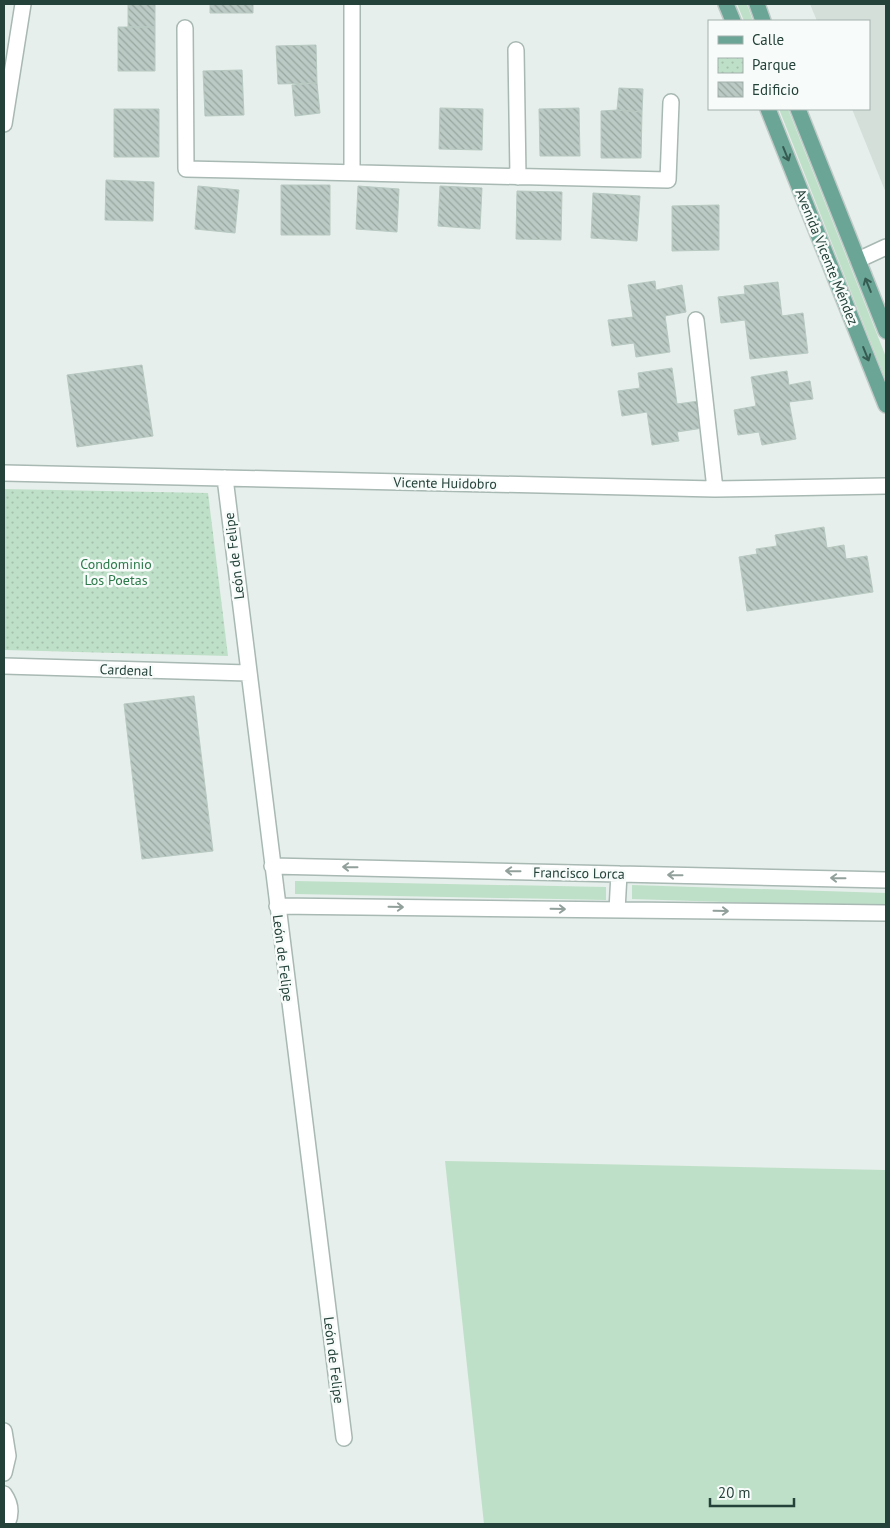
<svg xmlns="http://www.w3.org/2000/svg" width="890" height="1528" viewBox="0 0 890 1528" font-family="'PT Sans',sans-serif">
<defs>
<pattern id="park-dots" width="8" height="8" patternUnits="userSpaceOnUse" patternTransform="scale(1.25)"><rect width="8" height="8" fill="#bfe0c8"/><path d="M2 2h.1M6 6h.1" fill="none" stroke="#a4c1ad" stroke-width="1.8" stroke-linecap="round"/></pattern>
<pattern id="building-back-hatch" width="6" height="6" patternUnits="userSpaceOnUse" patternTransform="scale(1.25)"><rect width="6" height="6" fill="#bbcac4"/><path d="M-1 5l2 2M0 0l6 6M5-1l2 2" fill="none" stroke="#98a6a0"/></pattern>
</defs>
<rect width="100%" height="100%" fill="#e6efeb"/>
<path fill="#d4dfda" d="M810 4H886V193L852 109H869V21H817Z"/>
<path fill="#bfe0c8" d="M737 4H747L753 21H744Z
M779 109H788L886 357V381Z
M295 881 606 887V900L295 894Z
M632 885 886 893V907L632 899Z
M445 1161 886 1170V1524H484Z"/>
<path fill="url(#park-dots)" d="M4 489 208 493 228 656 4 650Z"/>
<path fill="url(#building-back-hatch)" stroke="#b8c9c2" d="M128 4H155V27H128Z
M210 4H253V13H210Z
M118 27H155V71H118Z
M316 45 317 83 278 84 276 46Z
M242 70 244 115 205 116 203 71Z
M317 83 320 113 295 116 292 85Z
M619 88 643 89 642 112 617 110Z
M440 108 483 109 482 150 439 149Z
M579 108 580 156H540L539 109Z
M114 109H159V157H114Z
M617 110 642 112 641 158H601V111Z
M106 180 154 182 153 221 105 220Z
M281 185H330V235H281Z
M198 186 239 190 235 233 195 229Z
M358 186 399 189 397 232 356 229Z
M440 186 482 188 480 229 438 226Z
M517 191 562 192 561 240 516 239Z
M593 193 640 196 637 241 591 238Z
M719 205V250L672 251V206Z
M655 281 656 290 682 285 686 312 665 316 670 352 636 357 634 343 612 346 608 320 633 317 628 285Z
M778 282 782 316 803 313 808 353 750 359 745 320 721 323 718 297 745 294 744 286Z
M142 365 153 436 77 447 67 375Z
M672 368 677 404 699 401 703 428 677 432 679 441 652 445 647 412 622 416 618 391 640 388 638 373Z
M787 371 789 385 810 381 813 399 789 402 796 439 762 445 759 432 738 435 734 410 756 406 751 377Z
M824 527 827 548 844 545 846 559 867 556 873 592 747 611 739 557 757 554 756 549 777 546 775 535Z
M194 696 213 851 142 859 124 704Z"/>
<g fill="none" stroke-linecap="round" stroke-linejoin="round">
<defs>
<path id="minor" d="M352 4V173
M185 28 186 169 668 180 671 102
M516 50 518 177
M4 124 23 4
M858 260 886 247
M696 320 715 489
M4 473 715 489 886 486
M225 478 344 1438
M4 666 248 673
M272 866 886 880
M277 906 886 913
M617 910 619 874
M4 1431 8 1456 4 1473
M4 1494C11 1504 12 1513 7 1524"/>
<path id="major" d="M726 4 733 21
M757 4 763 21
M768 109 886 405
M798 109 886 331"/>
</defs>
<use href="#minor" stroke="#a8b8b2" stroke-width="18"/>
<use href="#major" stroke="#c2cac8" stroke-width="18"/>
<use href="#minor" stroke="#fff" stroke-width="15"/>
<use href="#major" stroke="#6aa596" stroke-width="15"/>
</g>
<defs><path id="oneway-shaft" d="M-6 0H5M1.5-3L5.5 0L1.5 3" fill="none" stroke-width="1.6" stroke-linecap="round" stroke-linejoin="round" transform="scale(1.25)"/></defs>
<g stroke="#365b51">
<use href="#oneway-shaft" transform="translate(786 154) rotate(68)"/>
<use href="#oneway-shaft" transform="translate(868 285) rotate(-112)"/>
<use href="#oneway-shaft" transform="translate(866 354) rotate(68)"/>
</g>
<g stroke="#92a09c">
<use href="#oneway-shaft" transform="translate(350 867) rotate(-179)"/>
<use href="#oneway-shaft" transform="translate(513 871) rotate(-179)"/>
<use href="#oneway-shaft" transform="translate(675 875) rotate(-179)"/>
<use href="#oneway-shaft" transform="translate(838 878) rotate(-179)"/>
<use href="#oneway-shaft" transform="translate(396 907) rotate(1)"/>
<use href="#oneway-shaft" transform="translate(558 909) rotate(1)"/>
<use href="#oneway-shaft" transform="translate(721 911) rotate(1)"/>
</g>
<g text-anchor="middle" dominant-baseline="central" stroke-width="5" stroke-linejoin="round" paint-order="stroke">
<g font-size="14" fill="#24423a" stroke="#f7fbf9">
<text transform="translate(827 257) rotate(68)">Avenida Vicente Méndez</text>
<text transform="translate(445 483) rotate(1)">Vicente Huidobro</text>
<text transform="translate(234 556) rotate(-97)">León de Felipe</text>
<text transform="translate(126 670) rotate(2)">Cardenal</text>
<text transform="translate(579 873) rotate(1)">Francisco Lorca</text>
<text transform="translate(283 958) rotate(83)">León de Felipe</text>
<text transform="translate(334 1360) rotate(83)">León de Felipe</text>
</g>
<g font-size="14" fill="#2d7a4b" stroke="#f7fbf9">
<text x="116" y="564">Condominio<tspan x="116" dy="16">Los Poetas</tspan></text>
</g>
</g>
<rect width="890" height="1528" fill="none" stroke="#24423a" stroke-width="10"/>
<rect x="708" y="20" width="162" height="90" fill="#f7fbf9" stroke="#a3b1ad"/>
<rect x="718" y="36" width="25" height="8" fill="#6aa596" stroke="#a3b1ad"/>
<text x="752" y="45" font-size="15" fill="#24423a">Calle</text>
<rect x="718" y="58" width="25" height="15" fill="url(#park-dots)" stroke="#a3b1ad"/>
<text x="752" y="70" font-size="15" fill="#24423a">Parque</text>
<rect x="718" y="82" width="25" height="15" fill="url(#building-back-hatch)" stroke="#a3b1ad"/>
<text x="752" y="95" font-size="15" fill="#24423a">Edificio</text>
<path d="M710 1498v8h84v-8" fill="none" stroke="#24423a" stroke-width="2.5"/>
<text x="718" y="1498" font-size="15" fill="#24423a" stroke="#f7fbf9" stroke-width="4" paint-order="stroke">20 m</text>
</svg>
